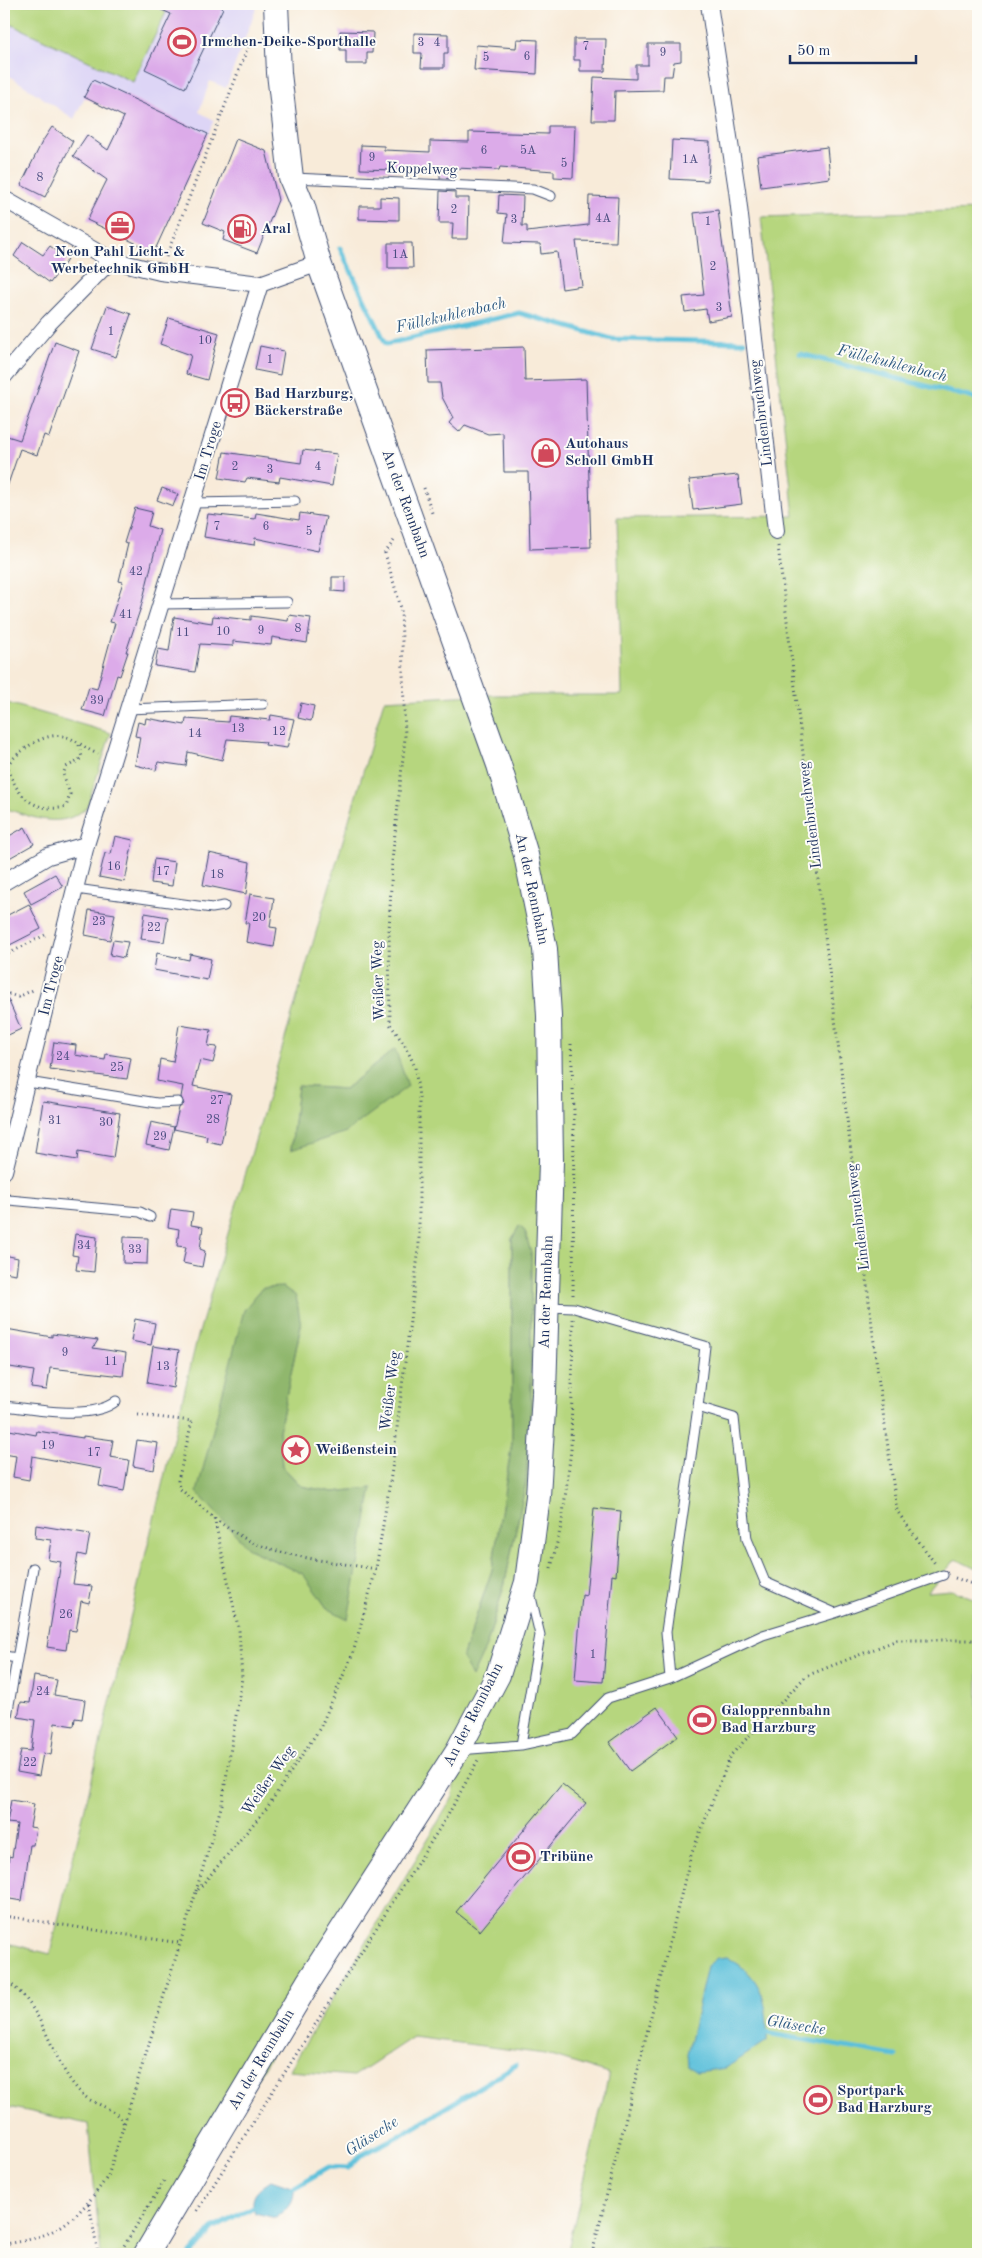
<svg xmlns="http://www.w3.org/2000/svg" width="982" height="2258" viewBox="0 0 982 2258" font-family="'Old Standard TT',serif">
<rect width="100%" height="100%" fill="#fdfcf7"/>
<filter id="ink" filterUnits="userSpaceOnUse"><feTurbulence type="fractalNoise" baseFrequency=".02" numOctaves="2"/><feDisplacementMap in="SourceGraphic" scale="10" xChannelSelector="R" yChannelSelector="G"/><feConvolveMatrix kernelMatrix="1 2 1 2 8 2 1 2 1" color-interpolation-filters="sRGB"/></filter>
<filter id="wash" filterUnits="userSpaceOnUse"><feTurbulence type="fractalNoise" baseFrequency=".0096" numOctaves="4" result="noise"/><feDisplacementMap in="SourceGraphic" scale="20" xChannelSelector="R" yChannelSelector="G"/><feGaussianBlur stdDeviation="1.12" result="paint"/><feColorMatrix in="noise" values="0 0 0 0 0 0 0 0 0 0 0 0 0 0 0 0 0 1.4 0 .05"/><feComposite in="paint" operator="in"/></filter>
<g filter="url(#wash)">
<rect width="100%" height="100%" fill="#f8ebd9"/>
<path fill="#ddd5f6" d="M170 4H258L226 88 210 81 199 112 214 120 208 134 93 80 74 119 4 72V21L133 82Z"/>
<path fill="#b6d67e" stroke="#68826e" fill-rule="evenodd" d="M4 4H170L133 82 4 21Z
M978 210V1570L956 1559 927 1592 952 1590 978 1600V2254H567L609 2074 545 2054 413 2037 354 2076 289 2071 453 1797 457 1752 149 2254H101L88 2124 4 2106V1942L50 1954 196 1343 384 700 475 695H622L617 518 794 516 761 217ZM395 1049 291 1149 298 1086 345 1089ZM519 1227 531 1253V1402L526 1482 505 1582 487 1644 462 1658 492 1570 512 1443V1239ZM301 1325 279 1431 282 1466 301 1486 333 1492 371 1488 327 1608 304 1574 249 1549Z
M4 702 111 733 87 807C62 831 32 817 4 808Z"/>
<path fill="#90b76d" stroke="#567366" d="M395 1049 408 1086 346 1132 291 1150 298 1086 345 1089Z
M519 1226 525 1231 531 1253V1402L526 1482 505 1582 487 1644 472 1677 462 1658 492 1570 512 1443V1239Z
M283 1287 296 1296 301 1325 279 1431 282 1466 301 1486 333 1492 372 1488 348 1619 327 1608 303 1574 249 1549 197 1492 244 1310 262 1288Z"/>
<path fill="#5cc0da" stroke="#3c789c" d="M727 1957C763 1977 768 2002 767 2041L726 2068 697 2072 688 2066 687 2054 707 1966 717 1958Z
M271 2180 294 2188C295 2203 287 2209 276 2218L255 2213C249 2195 257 2189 271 2180Z"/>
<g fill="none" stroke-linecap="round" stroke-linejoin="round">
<path stroke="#5cc0da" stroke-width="5" d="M340 248 386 344 519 313 612 339 744 342
M800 354 978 399
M761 2032 896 2056
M290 2190 329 2167 348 2168 360 2156 402 2134 516 2065
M191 2254 213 2229 257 2205"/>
</g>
<g id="blocks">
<path fill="#dcabe9" d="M148 4H215L223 8 185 88 145 69 171 14Z
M340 31 373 32 372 53H367V64H346V50H340Z
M414 33 448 34V53H444V68H421L422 53H414Z
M517 39 538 40 537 74 474 70 476 45 516 48Z
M574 39H606L605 71H580V60H574Z
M648 44H681V61L674 62 672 76H664L663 90 615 91 614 120H592L594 77 636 79V65H648Z
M93 80 208 134 154 252 87 220 107 180 73 156 87 135 108 150 124 117 84 97Z
M548 126H575L573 178 554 177V171L500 167 499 170 456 168 455 179 440 178V173L429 171 360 169 361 145 384 146V150L430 152V141L469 142V132L548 134Z
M52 127 73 141 45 197 21 185 42 142Z
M236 139 266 151 278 200 257 253 223 240 225 232 203 223Z
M672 140 710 142 708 181 670 179Z
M827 147 830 178 761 187 757 156Z
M440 191 455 192V198H469L468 239H452L453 223H439Z
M499 195 523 196 522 226H527V232L588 225 589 196 618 197 616 242 576 241 582 286 562 289 557 252 541 254 540 244 504 243 507 214 498 213Z
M380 197 399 198V220L359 219V206H380Z
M718 210 732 317 708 321 706 309 685 312 683 297 704 295 694 213Z
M23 242 43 255 50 246 68 259 50 283 14 256Z
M388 243H412L413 268H388Z
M107 306 131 314 116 357 92 349Z
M169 318 219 333 207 380 186 374 191 355 160 344Z
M55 342 79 351 49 437 44 435 37 455 20 449 6 490 4 489V435L20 440Z
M260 346 284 351 280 375 255 370Z
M524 347 525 381 586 379 591 547 530 549 528 472H504L503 433 488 434 465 425 459 432 449 423 453 418 442 397 440 383H428L427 350Z
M303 450 337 454 332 486 280 477 279 482 247 478 245 482 219 478 224 452 301 463Z
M738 475 742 504 693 510 689 480Z
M162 488 178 494 173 506 157 500Z
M135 508 152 512 148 526 160 530 141 607 126 652H128L120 676 117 675 105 716 82 710 89 687 97 689 115 623 110 622 123 582 119 581 128 544 124 543Z
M256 513 299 520 300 513 326 517 318 551 255 538 254 545 204 537 208 514 255 519Z
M332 577H345V592L332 591Z
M289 615 311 618 307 643 272 637 271 645 233 641V646L200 644 195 672 155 666 158 649 169 651 174 617 212 623 213 616 251 620V616L288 621Z
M301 703 314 706 311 721 298 718Z
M271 715 294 719 287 748 265 745 266 742 227 739 222 760 188 752 186 766 158 762 156 770 135 765 140 737 135 736 138 722 145 724 146 718 185 725 186 719 228 722 229 716 270 720Z
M25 827 34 844 4 861V839Z
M115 836 133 840 125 882 99 877 105 853 111 854Z
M209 853 250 862 246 894 203 885Z
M154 859 175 862 172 886 151 883Z
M55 874 63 887 31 904 24 891Z
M250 894 274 898 270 927 277 928 274 947 246 942 249 923H245Z
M29 904 41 929 4 948V917Z
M89 910 115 914 110 940 85 935Z
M145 913 168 917 164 942 141 939Z
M113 940 128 942 124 958 110 955Z
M157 953 189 960 190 954 211 959 207 980 154 970Z
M4 990 21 1029 4 1037Z
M179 1025 211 1030 208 1046 217 1047 213 1063 200 1060 193 1086 231 1094 221 1144 206 1141 207 1136 174 1129 179 1108 184 1104 181 1097 183 1086 157 1081 160 1059 173 1062Z
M54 1042 76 1045 75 1055 105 1060 106 1054 131 1058 127 1079 50 1069Z
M43 1101 120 1113 113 1158 78 1152 77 1160 35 1153Z
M151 1122 174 1127 169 1150 146 1145Z
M171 1209 193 1212 191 1225 203 1227 200 1249 205 1251 202 1267 183 1263 186 1247 177 1246 179 1229 168 1227Z
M75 1234 97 1237 94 1272 76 1270 78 1256 72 1255Z
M124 1237 148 1238 147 1264 123 1263Z
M4 1255 18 1258 16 1274 4 1272Z
M135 1319 155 1323 151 1345 131 1341Z
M6 1329 52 1337V1334L98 1340 93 1348 126 1353 123 1376 50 1368 47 1390 31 1388 34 1371 4 1366Z
M153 1346 179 1350 173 1388 147 1383Z
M4 1429 36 1435 37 1431 83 1438V1436L113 1440 110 1457 129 1460 124 1491 99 1486 102 1469 32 1456 29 1480 13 1477 16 1456 4 1454Z
M137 1440 158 1443 154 1470 133 1466Z
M594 1508 621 1511 616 1576 612 1575 603 1682 575 1680 582 1595 586 1596Z
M36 1525 90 1534 86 1556 78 1554 73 1584 92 1586 89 1603 81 1601 76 1631 69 1630 66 1650 47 1647 61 1562 48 1560 51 1540 35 1538Z
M34 1676 57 1680 54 1695 85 1700 82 1719 75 1718 74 1726 55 1723 51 1755 43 1753 39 1776 17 1772 21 1750 31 1751 35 1720 18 1717 21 1702 30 1703Z
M657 1707 678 1736 630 1771 609 1742Z
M562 1784 586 1803 480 1931 456 1912Z
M11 1800 34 1804 30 1827 36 1828 33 1845H30L22 1901 4 1898V1876H7L9 1856 12 1857 17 1824 7 1823Z"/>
</g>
</g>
<g filter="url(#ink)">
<use href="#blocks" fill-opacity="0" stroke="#3c4b70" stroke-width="1"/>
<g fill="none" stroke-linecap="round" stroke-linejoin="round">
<defs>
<path id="lane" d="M294 178 533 189 551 196
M193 503 295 501
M161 604 287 602
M127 709 263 704
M76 889 212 908 224 906
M28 1082 157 1103 178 1102
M4 1197 9 1200 140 1212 150 1217
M548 1307 574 1308 705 1346 698 1407 734 1418 747 1539 765 1582 835 1613
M4 1406C34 1409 92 1421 116 1401
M4 1656 17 1658
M670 1678 666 1632 698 1407
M4 1733 33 1568
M521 1745 540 1635 530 1593
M459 1750 521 1745 572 1734 608 1698 670 1678 763 1635 835 1613 943 1575"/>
<path id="street" d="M709 4 737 190 776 531
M4 199 111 260 160 272 260 284 319 263
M4 376 49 323 111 260
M4 882 48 856 86 845
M4 1171 86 845 260 284"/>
<path id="secondary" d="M146 2254 309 1981 458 1750 498 1675 527 1582 538 1496 544 1393 551 1161 549 1016 545 949 526 855 499 765 319 263 303 207 291 178 279 73 276 4"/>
</defs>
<use href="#lane" stroke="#3c4b70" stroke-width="11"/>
<use href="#street" stroke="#3c4b70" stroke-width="18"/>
<use href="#secondary" stroke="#3c4b70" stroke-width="26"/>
<path stroke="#3c4b70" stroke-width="3" stroke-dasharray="1 4" stroke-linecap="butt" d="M166 257 253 34
M424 488 432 513
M778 546 879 1384 897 1511 936 1565
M79 745 82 757 78 761 66 767 63 774 70 794 66 807C33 813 16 796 7 765 20 750 46 730 67 737 78 741 87 750 98 754
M4 956 47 934
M4 997 9 994 18 997 33 990
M571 1044 574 1110 573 1298
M4 1078 12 1074
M138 1415 192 1421 178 1481 179 1488C201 1506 224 1529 250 1541 287 1558 336 1562 376 1569
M551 1568 562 1522 571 1450 573 1319
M955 1578 978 1586
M196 1891 222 1804 242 1678 239 1631 214 1517
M4 1916 180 1943
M4 1980C40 2000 48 2048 71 2081 77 2089 82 2095 90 2100 103 2107 117 2110 124 2124
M89 2204 98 2254
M197 2211 448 1815 478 1760
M4 2244C57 2238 78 2219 108 2176L196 1892 266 1809 320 1728 353 1653 376 1569 392 1469 419 1247V1097L415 1067 406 1047 390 1024 389 932 392 861 405 738 401 608 385 553 396 538
M119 2254 164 2181
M592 2254 691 1855 731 1755 806 1676 897 1640H978"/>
<use href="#lane" stroke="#fff" stroke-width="9"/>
<use href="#street" stroke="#fff" stroke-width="16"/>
<use href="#secondary" stroke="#fff" stroke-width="24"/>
</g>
</g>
<defs>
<symbol id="stadium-ring" viewBox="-11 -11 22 22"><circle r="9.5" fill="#fdfcf7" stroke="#d1495b" stroke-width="1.5"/><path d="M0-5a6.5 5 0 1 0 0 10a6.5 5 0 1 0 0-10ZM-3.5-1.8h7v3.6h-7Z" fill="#d1495b"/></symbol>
<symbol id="office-ring" viewBox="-11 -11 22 22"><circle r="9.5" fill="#fdfcf7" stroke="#d1495b" stroke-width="1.5"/><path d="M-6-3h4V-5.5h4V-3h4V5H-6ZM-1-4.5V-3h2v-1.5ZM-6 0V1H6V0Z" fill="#d1495b"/></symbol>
<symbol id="fuel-ring" viewBox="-11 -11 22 22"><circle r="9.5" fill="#fdfcf7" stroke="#d1495b" stroke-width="1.5"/><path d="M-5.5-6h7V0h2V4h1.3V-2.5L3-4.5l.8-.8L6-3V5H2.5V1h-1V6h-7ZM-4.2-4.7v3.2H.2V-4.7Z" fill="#d1495b"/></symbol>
<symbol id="bus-ring" viewBox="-11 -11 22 22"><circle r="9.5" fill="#fdfcf7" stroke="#d1495b" stroke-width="1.5"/><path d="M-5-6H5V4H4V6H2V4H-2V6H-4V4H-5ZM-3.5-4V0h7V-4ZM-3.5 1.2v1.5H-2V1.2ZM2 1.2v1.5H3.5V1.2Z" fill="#d1495b"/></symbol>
<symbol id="shop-ring" viewBox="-11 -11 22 22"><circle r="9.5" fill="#fdfcf7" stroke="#d1495b" stroke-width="1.5"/><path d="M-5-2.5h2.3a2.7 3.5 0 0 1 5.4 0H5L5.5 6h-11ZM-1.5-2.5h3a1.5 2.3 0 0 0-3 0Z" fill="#d1495b"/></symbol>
<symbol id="sight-ring" viewBox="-11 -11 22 22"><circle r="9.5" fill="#fdfcf7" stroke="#d1495b" stroke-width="1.5"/><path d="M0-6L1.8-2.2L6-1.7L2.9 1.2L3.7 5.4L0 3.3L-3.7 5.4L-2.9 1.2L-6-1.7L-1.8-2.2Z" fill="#d1495b"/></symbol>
</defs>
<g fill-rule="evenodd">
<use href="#stadium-ring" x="166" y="26" width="32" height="32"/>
<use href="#office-ring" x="104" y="210" width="32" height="32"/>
<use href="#fuel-ring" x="226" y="213" width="32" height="32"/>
<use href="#bus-ring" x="219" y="387" width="32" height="32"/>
<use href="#shop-ring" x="530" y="437" width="32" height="32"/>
<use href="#sight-ring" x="280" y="1434" width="32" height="32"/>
<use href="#stadium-ring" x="686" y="1704" width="32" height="32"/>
<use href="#stadium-ring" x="505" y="1841" width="32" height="32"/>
<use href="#stadium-ring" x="802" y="2084" width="32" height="32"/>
</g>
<g text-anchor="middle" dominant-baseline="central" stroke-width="4" stroke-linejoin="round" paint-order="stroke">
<g font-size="12" fill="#4b4e81">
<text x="421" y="43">3</text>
<text x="437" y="43">4</text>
<text x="586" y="47">7</text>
<text x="663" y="53">9</text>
<text x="527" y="57">6</text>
<text x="486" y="58">5</text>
<text x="484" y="151">6</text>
<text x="528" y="151">5A</text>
<text x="372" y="158">9</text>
<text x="690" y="160">1A</text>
<text x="564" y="164">5</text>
<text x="40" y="178">8</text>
<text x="454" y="210">2</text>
<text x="603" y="219">4A</text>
<text x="514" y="220">3</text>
<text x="708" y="222">1</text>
<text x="400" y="255">1A</text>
<text x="713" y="267">2</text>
<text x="719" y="308">3</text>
<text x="111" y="332">1</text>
<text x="205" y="341">10</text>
<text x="270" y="360">1</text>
<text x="235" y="467">2</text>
<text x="318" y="467">4</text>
<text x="270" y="470">3</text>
<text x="217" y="527">7</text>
<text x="266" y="527">6</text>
<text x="309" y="532">5</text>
<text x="136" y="572">42</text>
<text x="126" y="615">41</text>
<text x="298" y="629">8</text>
<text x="261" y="631">9</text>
<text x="223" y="632">10</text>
<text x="183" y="633">11</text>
<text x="97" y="701">39</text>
<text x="238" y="729">13</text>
<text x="279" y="732">12</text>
<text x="195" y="734">14</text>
<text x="114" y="867">16</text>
<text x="163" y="872">17</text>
<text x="217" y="875">18</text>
<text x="259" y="918">20</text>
<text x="99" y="922">23</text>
<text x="154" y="928">22</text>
<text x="63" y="1057">24</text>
<text x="117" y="1068">25</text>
<text x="217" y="1101">27</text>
<text x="213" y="1120">28</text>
<text x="55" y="1121">31</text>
<text x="106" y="1123">30</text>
<text x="160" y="1137">29</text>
<text x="84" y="1246">34</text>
<text x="135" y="1250">33</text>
<text x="65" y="1353">9</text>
<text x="111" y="1362">11</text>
<text x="163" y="1367">13</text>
<text x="48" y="1446">19</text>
<text x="94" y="1453">17</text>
<text x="66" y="1615">26</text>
<text x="593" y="1655">1</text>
<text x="43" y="1692">24</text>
<text x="30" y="1763">22</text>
</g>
<g font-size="15" font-weight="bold" fill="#1b2f5e" stroke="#fdfcf7" text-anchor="start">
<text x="201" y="42">Irmchen-Deike-Sporthalle</text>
<text x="261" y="229">Aral</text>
<text x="120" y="252" text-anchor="middle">Neon Pahl Licht- &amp;<tspan x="120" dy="17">Werbetechnik GmbH</tspan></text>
<text x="254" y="394">Bad Harzburg,<tspan x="254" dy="17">Bäckerstraße</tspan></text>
<text x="565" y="444">Autohaus<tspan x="565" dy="17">Scholl GmbH</tspan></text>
<text x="315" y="1450">Weißenstein</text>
<text x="721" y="1711">Galopprennbahn<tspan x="721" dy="17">Bad Harzburg</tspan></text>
<text x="540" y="1857">Tribüne</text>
<text x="837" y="2091">Sportpark<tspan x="837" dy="17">Bad Harzburg</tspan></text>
</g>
<g font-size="15" fill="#1b2f5e" stroke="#fdfcf7">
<text transform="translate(422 170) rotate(2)">Koppelweg</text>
<text transform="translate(762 413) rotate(-97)">Lindenbruchweg</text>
<text transform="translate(209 451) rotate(-73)">Im Troge</text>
<text transform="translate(405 504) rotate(70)">An der Rennbahn</text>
<text transform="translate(811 815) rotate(-97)">Lindenbruchweg</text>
<text transform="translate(531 889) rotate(78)">An der Rennbahn</text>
<text transform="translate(379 981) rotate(-92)">Weißer Weg</text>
<text transform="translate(52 986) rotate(-76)">Im Troge</text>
<text transform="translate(859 1217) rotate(-97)">Lindenbruchweg</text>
<text transform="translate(547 1292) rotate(-88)">An der Rennbahn</text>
<text transform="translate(391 1391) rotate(-83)">Weißer Weg</text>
<text transform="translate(474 1715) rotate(-63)">An der Rennbahn</text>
<text transform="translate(269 1781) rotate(-55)">Weißer Weg</text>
<text transform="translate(262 2060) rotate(-59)">An der Rennbahn</text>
</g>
<g font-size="16" font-style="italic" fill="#2e5a83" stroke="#fdfcf7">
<text transform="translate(451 316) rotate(-13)">Füllekuhlenbach</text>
<text transform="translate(892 364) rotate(14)">Füllekuhlenbach</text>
<text transform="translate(796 2026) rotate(9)">Gläsecke</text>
<text transform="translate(372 2137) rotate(-33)">Gläsecke</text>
</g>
</g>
<rect width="982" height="2258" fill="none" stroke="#fdfcf7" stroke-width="20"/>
<path d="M790 55v8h126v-8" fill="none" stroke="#1b2f5e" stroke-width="2.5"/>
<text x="797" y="55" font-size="15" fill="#1b2f5e" stroke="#fdfcf7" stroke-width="4" paint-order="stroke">50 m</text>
</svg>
